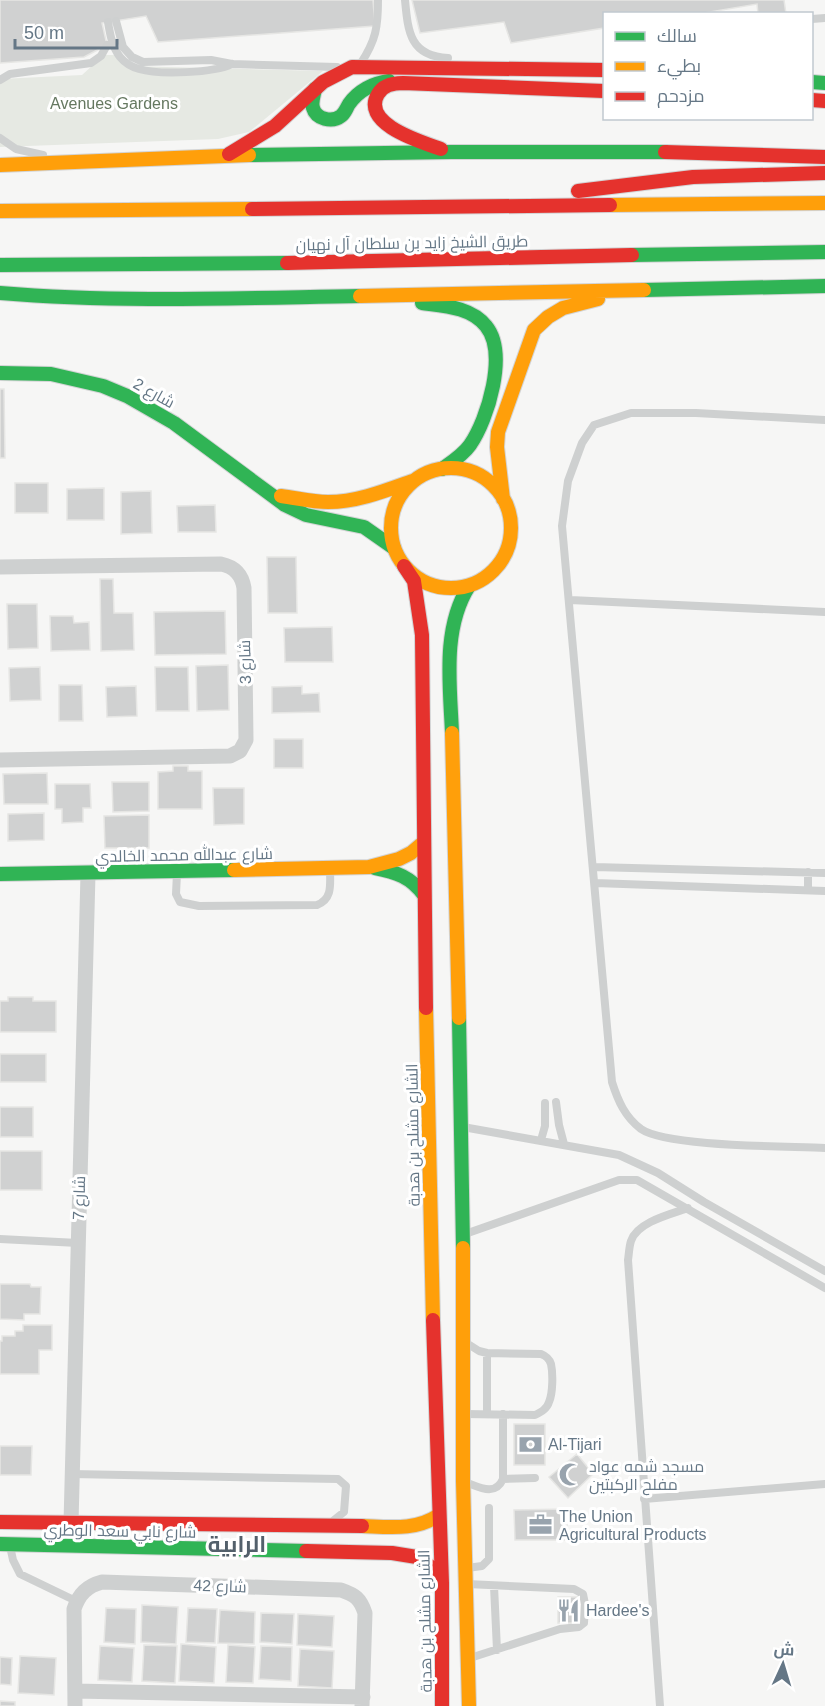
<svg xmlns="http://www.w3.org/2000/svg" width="825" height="1706" viewBox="0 0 825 1706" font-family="Helvetica,Cairo,sans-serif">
<rect width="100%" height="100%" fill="#f6f6f5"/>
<path fill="#e6e9e3" d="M104 55H118L127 66 323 71 249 132 218 139 0 147V79L82 75Z"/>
<path fill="#d0d1d1" stroke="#e6e6e4" stroke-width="1.5" d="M0 0H373L375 26 158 42 146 16 102 23 107 45 84 57 0 63Z
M412 0H784L786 14H758L757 4 698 14H604V28L511 43 504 22 420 33Z
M0 389H4L5 458H0Z
M15 483H48V513H15Z
M104 488V520H67V489Z
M151 491 152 533 121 534V492Z
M215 505 216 532H178L177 506Z
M267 557H296L297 613H268Z
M100 579H113L114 613H133L134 650 101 651Z
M7 604H37L38 648 8 649Z
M225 611 226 654 155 655 154 612Z
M50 616H73L74 623 89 622 90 650 51 651Z
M332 627 333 662H285L284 628Z
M228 665 229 710 197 711 196 666Z
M40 667 41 700 10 701 9 668Z
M155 667H188L189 711H156Z
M59 685H82L83 721H59Z
M136 686 137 716 107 717 106 687Z
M302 686V694L319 693 320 712 272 713V687Z
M274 739H303V768H274Z
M173 766H188V771H202V809H158V772L173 771Z
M47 773 48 804H4L3 774Z
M112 782H149V811L113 812Z
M55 784H90L91 808H83V822L62 823V809H55Z
M213 788H244V824L214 825Z
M44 813V840L8 841V814Z
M149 815V848H105L104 816Z
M8 997H33V1001H56V1032H0V1001H8Z
M0 1054H46V1082H0Z
M0 1107H33V1137H0Z
M0 1151H42V1190H0Z
M0 1284H30L31 1287H41L40 1314H24V1320L0 1319Z
M23 1325H52V1350H39V1374H0V1341H2V1336H15V1331H23Z
M514 1424H545V1465H514Z
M0 1446H32L31 1475H0Z
M577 1454 593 1474 568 1498 549 1477Z
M567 1509V1540H515L514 1510Z
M558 1597H578V1623H558Z
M142 1605 178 1607 176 1644 141 1642Z
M106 1608 136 1609 135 1644 104 1642Z
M188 1608 217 1609 215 1643 186 1642Z
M220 1610 255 1612 254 1644 218 1643Z
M261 1613 294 1614 292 1644 260 1642Z
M298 1614 334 1616 332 1647 297 1645Z
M181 1644 216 1647 214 1683 179 1681Z
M144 1645 177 1646 175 1683 142 1681Z
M228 1645 255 1647 253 1683 226 1682Z
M100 1646 134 1648 132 1682 98 1680Z
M261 1646 292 1647 291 1681 259 1679Z
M300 1649 334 1651 332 1688 298 1686Z
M20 1656 56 1658 54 1695 18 1693Z
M0 1657 12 1658 11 1685 0 1684Z
M0 1701 15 1702V1706H0Z"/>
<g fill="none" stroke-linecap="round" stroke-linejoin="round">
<defs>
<path id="fast" d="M812 82 825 83
M315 89C314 95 311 102 313 108 316 119 332 123 341 116 345 113 346 109 349 104 358 91 373 83 389 81
M249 155 451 152H665
M632 255 825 252
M0 265 287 263
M644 290 825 286
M0 293C119 303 240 298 360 296
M422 303C445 306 471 307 486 326 508 353 488 419 470 445 463 455 452 462 442 469
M0 373 51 374 103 386 127 396 174 423 285 505 306 515 364 527 394 548
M452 733C450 685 442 628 469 586
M375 868C396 872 411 877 424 895
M0 874 234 870
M459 1018 463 1248
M0 1544 306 1551"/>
<path id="slow" d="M0 165 249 155
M610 205 825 203
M0 211 252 209
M360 296 644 290
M391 528a60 60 0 1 1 120 0a60 60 0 1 1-120 0Z
M281 496C297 498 312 502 328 502 358 502 387 490 415 480
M503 499 497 447 498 432 534 330 548 317 563 308 598 299
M452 733 459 1018
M234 870 369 867 399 859 411 853 424 842
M426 1008 433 1320
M463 1248V1481L469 1706
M362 1526C389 1527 416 1531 439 1515"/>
<path id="jam" d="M812 100 825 101
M441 149C422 142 360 124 378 94 383 85 394 83 403 83L604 91
M665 152 825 157
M229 154 275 126 323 82 352 67 604 70
M578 191 693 177 825 173
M252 209 610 205
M287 263 632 255
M404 566 414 581 422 635 426 1008
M433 1320 442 1583V1706
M0 1522 362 1526
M306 1551 392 1553 423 1558 442 1583"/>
</defs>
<use href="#fast" stroke="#d3d4d5" stroke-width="16"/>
<use href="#slow" stroke="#d3d4d5" stroke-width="16"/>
<use href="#jam" stroke="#d3d4d5" stroke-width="16"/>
<path stroke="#ced0d0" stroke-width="8" d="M405 0C408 32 410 56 448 58
M812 19 825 18
M116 21 123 47 132 57 143 62 211 60 232 64 337 67
M108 22C110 34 112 47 120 57 125 63 132 67 139 69 159 75 214 73 232 64
M361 63C376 40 378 27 378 0
M0 80 10 74 91 63 101 56 107 45
M0 138 16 149 43 155
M825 420 696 413H631L594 425 582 443 568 481 562 526 612 1082C618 1101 625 1117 641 1129 667 1147 788 1146 825 1148
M570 600 825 612
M594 867 825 873
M177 873 176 894 180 902 199 906 317 905C333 899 330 884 330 869
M595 883 825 891
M808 890V872
M556 1102 559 1125 564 1144
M463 1127 619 1155 658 1173 704 1202 825 1271
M541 1140 545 1126V1103
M465 1234 619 1180H637L825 1288
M0 1239 78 1243
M465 1414 535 1415C541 1412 547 1409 549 1402 553 1393 553 1373 551 1364 549 1358 546 1356 541 1354L487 1353 479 1351 468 1344
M487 1414V1353
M71 1474 338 1479 346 1486 344 1512 334 1520
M503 1479 535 1478
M465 1482C479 1487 495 1497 503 1479V1414
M644 1499 825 1484
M10 1546 13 1560 20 1574 76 1601
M467 1568 482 1566 489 1559V1508
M467 1584 574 1589 583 1594 585 1604 584 1623 579 1627 560 1629 470 1658
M494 1586 497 1650
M660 1706 628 1260C629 1254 629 1247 631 1241 637 1222 671 1214 688 1208"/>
<path stroke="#ced0d0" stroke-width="15" d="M0 567 221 564C235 567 242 575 244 588L246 740 240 751 230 756 0 760
M71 1523 88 874
M75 1691 363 1697
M75 1706 74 1609C79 1594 87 1586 102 1582L341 1590C355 1595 360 1598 365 1613L362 1706"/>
<use href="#fast" stroke="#30b455" stroke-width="14"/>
<use href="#slow" stroke="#ff9f0a" stroke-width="14"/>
<use href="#jam" stroke="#e5322d" stroke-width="14"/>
</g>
<defs>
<symbol id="bank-bare" viewBox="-9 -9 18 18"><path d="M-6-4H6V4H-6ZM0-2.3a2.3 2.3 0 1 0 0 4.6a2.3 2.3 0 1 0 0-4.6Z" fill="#98a3ad" stroke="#fff" stroke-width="2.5" paint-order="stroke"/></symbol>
<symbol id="mosque-bare" viewBox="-9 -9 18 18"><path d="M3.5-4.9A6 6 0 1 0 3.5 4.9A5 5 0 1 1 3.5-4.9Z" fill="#98a3ad" stroke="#fff" stroke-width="2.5" paint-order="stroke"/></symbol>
<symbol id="office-bare" viewBox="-9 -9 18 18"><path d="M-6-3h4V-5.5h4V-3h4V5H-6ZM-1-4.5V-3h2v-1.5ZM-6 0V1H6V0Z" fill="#98a3ad" stroke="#fff" stroke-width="2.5" paint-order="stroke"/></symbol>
<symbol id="restaurant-bare" viewBox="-9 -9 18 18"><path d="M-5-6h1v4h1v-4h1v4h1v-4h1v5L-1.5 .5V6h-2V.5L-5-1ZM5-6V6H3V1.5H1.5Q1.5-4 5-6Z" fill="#98a3ad" stroke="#fff" stroke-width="2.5" paint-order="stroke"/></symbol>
</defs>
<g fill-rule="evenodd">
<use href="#bank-bare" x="514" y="1428" width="33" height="33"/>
<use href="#mosque-bare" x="554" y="1458" width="33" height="33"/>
<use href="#office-bare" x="524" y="1508" width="33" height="33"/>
<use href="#restaurant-bare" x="552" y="1594" width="33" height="33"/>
</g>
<g text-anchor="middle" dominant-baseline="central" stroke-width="6" stroke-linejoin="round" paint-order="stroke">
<g font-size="16" fill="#657860" stroke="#fff">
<text x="114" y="103">Avenues Gardens</text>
</g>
<g font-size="16" fill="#657786" stroke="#fff">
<text transform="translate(412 243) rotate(-1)">طريق الشيخ زايد بن سلطان آل نهيان</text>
<text transform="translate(154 393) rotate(29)">شارع 2</text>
<text transform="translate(245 662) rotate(-91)">شارع 3</text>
<text transform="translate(184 855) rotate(-1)">شارع عبدالله محمد الخالدي</text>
<text transform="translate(413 1135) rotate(-91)">الشارع مشلح بن هدبة</text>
<text transform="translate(79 1198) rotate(-88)">شارع 7</text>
<text transform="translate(120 1531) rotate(1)">شارع نابي سعد الوطري</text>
<text transform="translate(220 1586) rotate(2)">شارع 42</text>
<text transform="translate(425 1621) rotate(-91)">الشارع مشلح بن هدبة</text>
</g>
<g font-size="16" fill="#657786" stroke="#fff" text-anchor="start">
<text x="548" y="1444">Al-Tijari</text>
<text x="589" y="1466">مسجد شمه عواد<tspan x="589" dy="18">مفلح الركبتين</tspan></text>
<text x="559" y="1516">The Union<tspan x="559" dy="18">Agricultural Products</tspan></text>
<text x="586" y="1610">Hardee's</text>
</g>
<g font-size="22" font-weight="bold" fill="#53606b" stroke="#fff">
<text x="237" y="1544">الرابية</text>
</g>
</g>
<rect x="603" y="12" width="210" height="108" fill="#ffffff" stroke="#c1c9cf" stroke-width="1.5"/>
<rect x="615" y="32" width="30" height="9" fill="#30b455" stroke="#c1c9cf" stroke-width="1.5"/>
<text x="657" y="42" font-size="18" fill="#657786">سالك</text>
<rect x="615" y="62" width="30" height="9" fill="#ff9f0a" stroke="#c1c9cf" stroke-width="1.5"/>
<text x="657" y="72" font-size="18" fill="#657786">بطيء</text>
<rect x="615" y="92" width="30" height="9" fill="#e5322d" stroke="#c1c9cf" stroke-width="1.5"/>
<text x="657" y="102" font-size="18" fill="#657786">مزدحم</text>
<g transform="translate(783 1664) rotate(4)" stroke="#ffffff" stroke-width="4.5" paint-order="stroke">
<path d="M0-4.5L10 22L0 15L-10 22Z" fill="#657786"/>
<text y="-9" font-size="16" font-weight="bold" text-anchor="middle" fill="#657786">ش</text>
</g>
<path d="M15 39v9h102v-9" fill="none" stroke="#657786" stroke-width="3"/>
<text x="24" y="39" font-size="18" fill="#657786" stroke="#ffffff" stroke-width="4.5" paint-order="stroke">50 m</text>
</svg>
